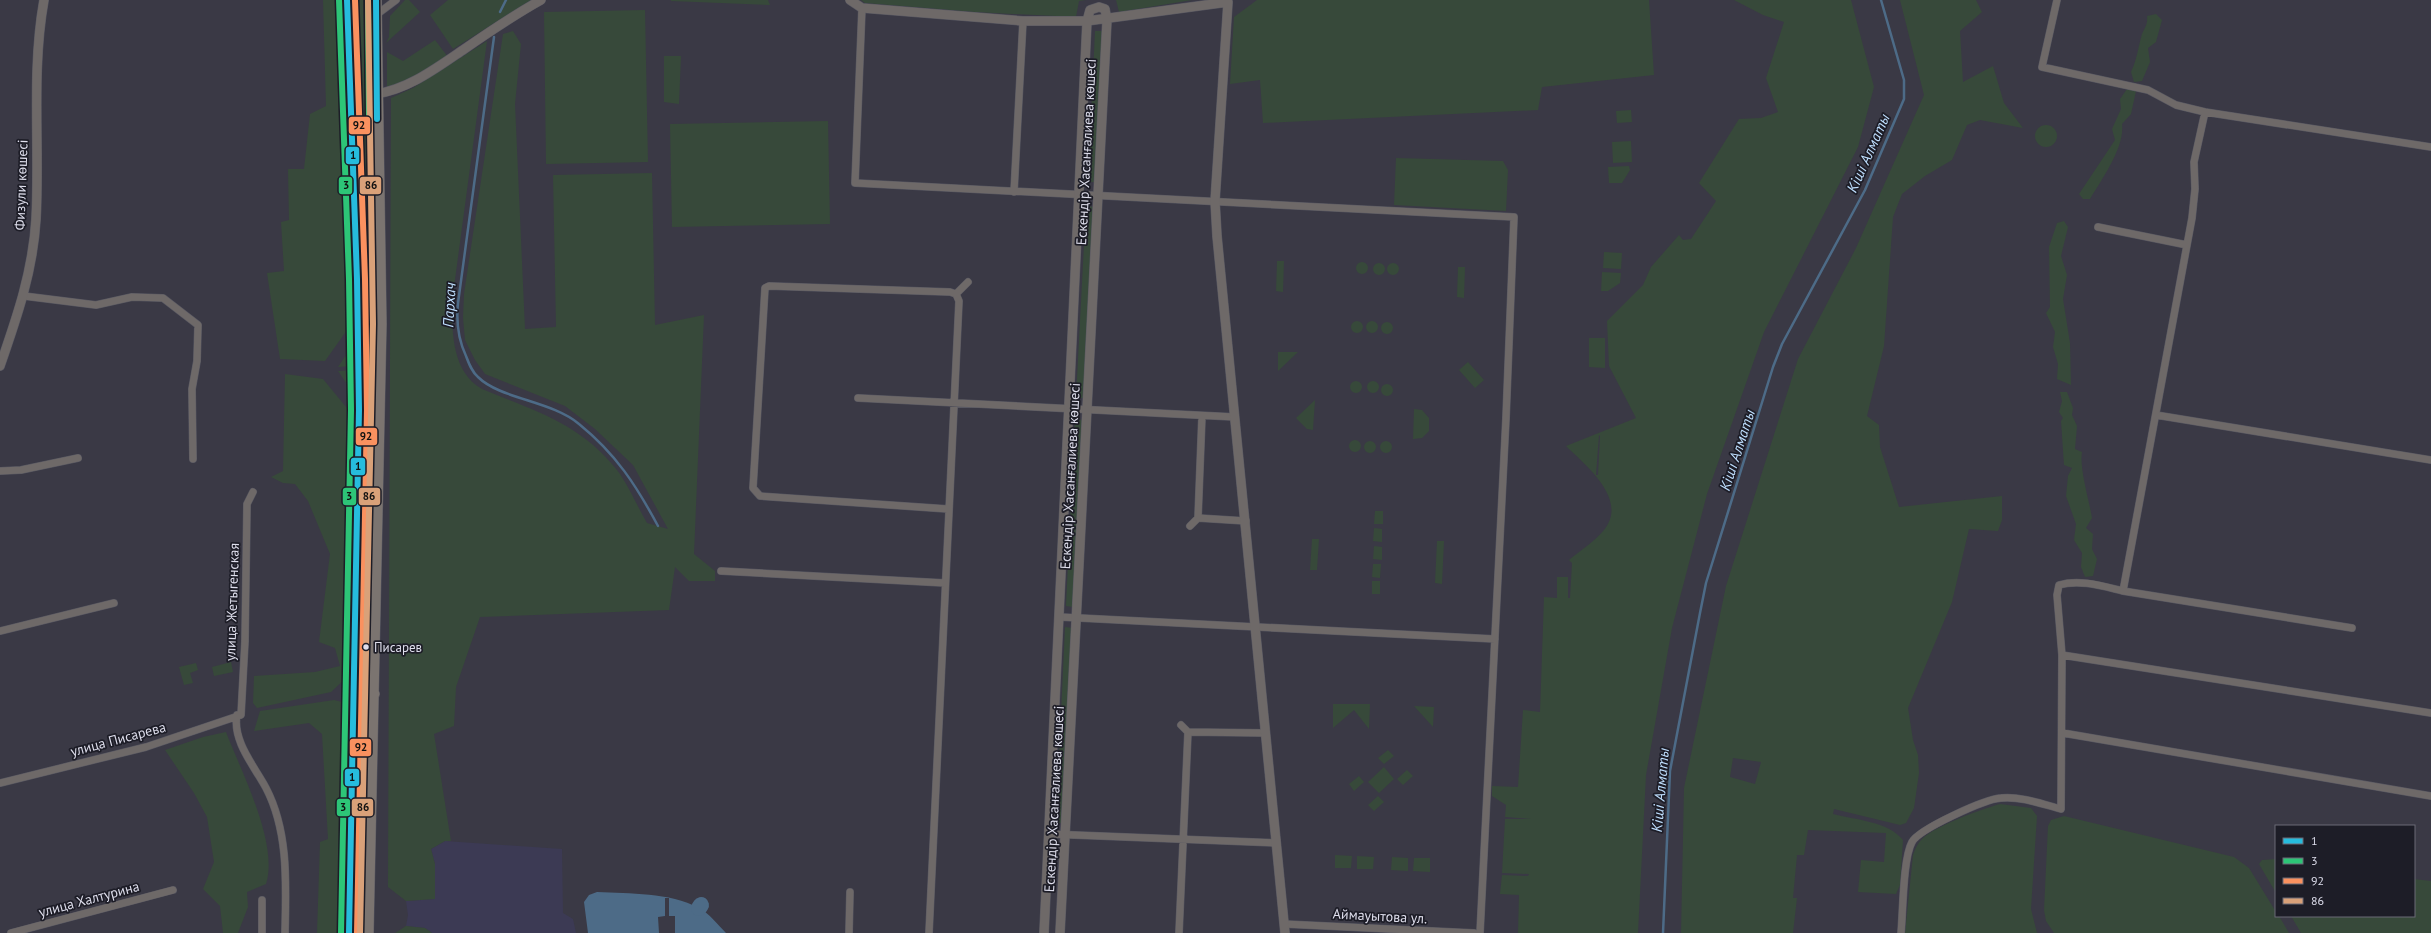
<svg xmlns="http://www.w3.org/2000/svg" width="2431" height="933" viewBox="0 0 2431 933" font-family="'PT Sans',sans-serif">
<rect width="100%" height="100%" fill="#3a3945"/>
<path fill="#3c3a54" d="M445 841 562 849 563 913 573 919 576 933H432L425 928 406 926 408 915 406 901 435 899V864L431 849Z"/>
<path fill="#37493a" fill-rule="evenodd" d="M323 0H342L350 326 325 361 280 359 267 273 284 271 281 222 289 220 288 169H304L310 114 326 106Z
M351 0H369L372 410 369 688 359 687Z
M405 0H409L420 12 386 43 389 37 390 16Z
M448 0H531L453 49 430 15Z
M671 0H768L770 5 671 1Z
M861 0H1086L1079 1 1076 17 975 12 865 3Z
M1116 0H1192L1119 12Z
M1257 0H1649L1654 75 1542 87 1538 110 1263 123 1260 80 1230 84 1234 17Z
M1734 0H1851L1874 87 1858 147 1764 332 1707 494 1672 628 1646 775 1638 933H1518L1519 895 1500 894 1502 875 1528 876 1529 874 1502 873 1505 819H1532L1505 817 1506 805 1492 796V786L1518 787 1523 710 1540 712 1544 597 1557 598V577H1568V598H1570L1572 563 1569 560C1581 550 1595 541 1604 530 1629 499 1585 465 1566 446L1636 418 1609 366 1607 321 1643 285 1651 267 1679 235 1683 240 1691 239 1716 201 1699 183 1739 119 1761 118 1778 112 1766 78 1784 22 1763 15ZM1599 435 1600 436 1598 475H1596Z
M1900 0H1976L1982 12 1960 31 1963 82 1993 66 2004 103 2023 128 1980 120 1967 125 1952 160 1925 176 1902 194 1893 217 1884 346 1867 416 1879 425 1880 447 1899 507 2002 496V520L1998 531 1969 529 1952 602 1908 708 1913 740 1918 755 1919 773 1914 808 1906 823 1900 825 1834 809 1833 814C1855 820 1888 821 1903 840L1900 885 1896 894 1858 892 1861 860 1884 862 1886 833 1808 830 1804 855H1797L1793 898H1797L1793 933H1681L1684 788 1726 586 1798 359 1856 248 1924 95ZM1733 758 1761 762 1755 784 1730 777Z
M645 10 648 162 546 164 544 12Z
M2156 14 2162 20 2156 42 2148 48 2150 62 2142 81 2134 82 2131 72C2137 59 2138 48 2142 34 2145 27 2148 24 2147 16Z
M513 31 521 44 515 104 525 329 556 327 553 175 652 173 655 325 704 315 694 554 715 571V581H689L675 567 669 610 480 617 456 687 454 726 434 734 451 841H445L431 849 435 864V899L406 901 388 887 391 98 413 88 487 41 452 302C452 333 452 372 482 389 535 411 580 423 617 470 629 486 637 506 647 523L668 529 633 465 595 429 565 406 485 374 475 360 465 340 463 318 464 294 503 34Z
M1095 31H1103L1095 182H1088Z
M435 40 448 57 422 74 387 88V52L403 61Z
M664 56H681L679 104 664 102Z
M2127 89 2136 91 2131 114 2122 124C2125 147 2102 179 2090 199H2083L2079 194 2115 140 2112 129 2121 109 2120 99Z
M1631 110 1632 122 1617 123 1616 111Z
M828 121 830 224 672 227 670 124Z
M2035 136a11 11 0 1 1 22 0a11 11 0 1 1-22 0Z
M1631 141 1632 162 1613 163 1612 142Z
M1396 158 1503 161 1508 170 1506 211 1394 205Z
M1629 166 1630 170 1622 183H1609L1608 167Z
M1086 206 1094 207 1084 398H1076Z
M2064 221 2068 227 2061 256 2067 275 2063 299 2070 343 2071 385 2057 379 2058 364 2053 347 2055 332 2046 313 2050 307 2049 247 2057 223Z
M1604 252 1622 253 1621 269 1603 268Z
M1277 261H1284L1283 292 1276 291Z
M1356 268a6 6 0 1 1 12 0a6 6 0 1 1-12 0Z
M1373 269a6 6 0 1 1 12 0a6 6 0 1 1-12 0Z
M1387 269a6 6 0 1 1 12 0a6 6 0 1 1-12 0Z
M1458 267H1465L1464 298 1457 297Z
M1602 272 1621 273 1620 283 1608 291H1601Z
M1366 327a6 6 0 1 1 12 0a6 6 0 1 1-12 0Z
M1351 327a6 6 0 1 1 12 0a6 6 0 1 1-12 0Z
M1381 328a6 6 0 1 1 12 0a6 6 0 1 1-12 0Z
M1589 338H1605V368L1589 367Z
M354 343V366L338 367Z
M1278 352H1298L1278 371Z
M1468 362 1484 380 1475 388 1459 370Z
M356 370 355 396 338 371Z
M285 374 323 379 351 413 347 677 331 692 257 708 253 703 254 676 315 672 340 666 335 648 319 642 330 554 308 501 295 484 283 483 271 477 283 471Z
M1350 387a6 6 0 1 1 12 0a6 6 0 1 1-12 0Z
M1367 387a6 6 0 1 1 12 0a6 6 0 1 1-12 0Z
M1381 390a6 6 0 1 1 12 0a6 6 0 1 1-12 0Z
M2060 392H2067L2073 408 2072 415 2077 426 2075 449 2082 452C2079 467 2089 500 2092 518L2086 528 2093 534 2092 549 2097 559 2093 576 2085 577 2081 567 2082 553 2074 540 2076 524 2066 496 2068 476 2072 468 2064 465 2061 421 2063 418 2059 412 2062 401Z
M1315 400 1313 430 1307 429 1296 418Z
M1414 409 1422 410 1429 418V431L1422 438 1413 439Z
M1075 419 1083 420 1073 607 1066 606Z
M1349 446a6 6 0 1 1 12 0a6 6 0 1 1-12 0Z
M1380 447a6 6 0 1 1 12 0a6 6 0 1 1-12 0Z
M1364 447a6 6 0 1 1 12 0a6 6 0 1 1-12 0Z
M1375 511H1383V524H1374Z
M1374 528 1382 529V542L1373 541Z
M1312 539H1319L1317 570H1310Z
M1437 541H1444L1442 584 1435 583Z
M1374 546 1382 547V560L1373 559Z
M1373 564H1381L1380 578 1372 577Z
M1372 581H1380V594H1372Z
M1065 627 1073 628 1064 823H1056Z
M231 662 233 672 214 676 212 667Z
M196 663 198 670 190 673 193 683 184 685 179 667Z
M334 700 346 703 343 933H317L320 842 328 839 322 734 309 723 254 731 260 711Z
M359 704 368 705 362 933H353Z
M1333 704H1370L1369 729 1354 710 1333 728Z
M1414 706 1434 707 1433 727Z
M226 732C241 771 279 844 266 884L247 892 248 907 238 933H223L220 906 203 889 214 862 207 817 194 793 165 750 203 737Z
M1388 750 1394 756 1384 764 1378 758Z
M1384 767 1394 779 1379 793 1368 782Z
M1407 770 1413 776 1403 785 1397 779Z
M1359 776 1364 782 1354 791 1349 784Z
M1378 796 1384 802 1374 811 1368 805Z
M2000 804 2031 808 2037 816 2031 909 2037 933H1905L1913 855C1915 849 1918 843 1922 839 1935 826 1982 809 2000 804Z
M2064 816 2234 857 2249 868 2276 912V916H2279L2289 933H2054L2046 921 2044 910 2048 826 2051 820Z
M1335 855 1352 856 1351 868H1335Z
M1357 856 1374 857 1373 869H1357Z
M1392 857 1408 858V871L1391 870Z
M1414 858H1430V872L1413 871Z
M2276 859V893L2259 864 2262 860Z
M2414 879 2431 881V933H2301L2291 916H2414Z
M406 926 425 928 432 933H395Z"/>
<path fill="#4d6b87" d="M597 892C630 894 669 892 699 908 709 913 718 925 726 933H588L584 902 589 895Z"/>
<path fill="#3a3945" d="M665 898H669V916H675V933H659L658 917 665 916Z"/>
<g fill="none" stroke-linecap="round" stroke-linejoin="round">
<path stroke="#4d6b87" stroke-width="2.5" d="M500 12 506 0
M494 37 458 303C456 322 458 339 466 356 469 364 472 372 478 377 500 399 552 401 579 424 616 454 636 485 658 526
M1663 933 1670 771 1700 613 1706 583 1773 367 1782 344 1865 190 1904 99V80L1881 0"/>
<path stroke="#4d6b87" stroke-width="16" d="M699 908 701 905"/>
<defs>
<path id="minor" d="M2057 0 2042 67 2148 90 2176 105 2205 112 2431 147
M862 8 855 183 1514 217 1506 418 1480 933
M376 15 396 0
M1014 192 1023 21
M2098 227 2187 245
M956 294 968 282
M24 296 96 305 132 297 163 298 198 325 197 361 192 389 193 459
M858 398 1235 417
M2156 415 2431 460
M0 471 21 470 78 458
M1198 518 1246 521
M1190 526 1198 518 1202 416
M721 571 945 583
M2123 591 2352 628
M1060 617 1495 639
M0 631 114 603
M2062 655 2057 595 2059 585C2080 579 2102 586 2123 591L2192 218 2195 189 2194 162 2205 112
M237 715C232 741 255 767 266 788 289 832 286 885 285 933
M1188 732 1266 733
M2063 733 2431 796
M0 783 146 747 241 715 245 641 247 504 253 492
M1049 834 1276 843
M1284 924 1474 933
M11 933 173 890
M262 933V900
M849 933 850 892
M929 933 959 301 956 294 950 292 769 286 765 288 753 488 760 496 948 509
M1179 933 1188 732 1181 725
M1901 933C1903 912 1903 858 1912 842 1919 829 1985 799 2001 798 2021 796 2042 804 2061 809L2062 655 2431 713"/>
<path id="tertiary" d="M850 0 862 8 1023 21H1087L1228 2 1215 201 1217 236 1285 933
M376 94C409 89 436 68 463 50 489 32 514 15 541 0
M0 366C17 317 33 271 36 219 40 146 31 72 44 0
M1044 933 1087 21 1090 10 1099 7 1105 9 1107 20 1060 933"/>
<path id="primary" d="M347 0 357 279 359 410 349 933
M353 693 374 694
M368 933 381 324 376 0"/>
</defs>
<use href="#minor" stroke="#585862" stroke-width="8"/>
<use href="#tertiary" stroke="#585862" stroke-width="10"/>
<use href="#primary" stroke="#585862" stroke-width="12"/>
<use href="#minor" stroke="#6e6968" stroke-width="7"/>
<use href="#tertiary" stroke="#6e6968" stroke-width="9"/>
<use href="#primary" stroke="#7b7470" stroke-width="11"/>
<defs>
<path id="bus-1" d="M347 0 357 279 359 410 349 933
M376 0 377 119"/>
<path id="bus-2" d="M339 0 349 279 351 410 341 933
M368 0 369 119"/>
<path id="bus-3" d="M355 0 365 279 367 410 357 933"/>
<path id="bus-4" d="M360 933 373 324 368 0"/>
</defs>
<use href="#bus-1" stroke="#1d1d27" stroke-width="9"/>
<use href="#bus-2" stroke="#1d1d27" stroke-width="9"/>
<use href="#bus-3" stroke="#1d1d27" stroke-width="9"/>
<use href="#bus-4" stroke="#1d1d27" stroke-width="9"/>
<use href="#bus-1" stroke="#26bcdd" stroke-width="6"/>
<use href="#bus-2" stroke="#2dc577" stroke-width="6"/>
<use href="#bus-3" stroke="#fa915f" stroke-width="6"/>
<use href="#bus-4" stroke="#d9a179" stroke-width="6"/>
</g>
<circle fill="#dedeec" stroke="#1d1d27" stroke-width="1.5" cx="366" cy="647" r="3.5"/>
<g text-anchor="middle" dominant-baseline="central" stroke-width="3.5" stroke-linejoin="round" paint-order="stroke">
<g font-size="13" fill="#dedeec" stroke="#1d1d27" text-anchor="start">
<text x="374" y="647">Писарев</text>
</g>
<g font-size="14" fill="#dedeec" stroke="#1d1d27">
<text transform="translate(1086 152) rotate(-87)">Ескендір Хасанғалиева көшесі</text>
<text transform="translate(21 185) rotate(-88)">Физули көшесі</text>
<text transform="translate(1070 476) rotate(-87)">Ескендір Хасанғалиева көшесі</text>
<text transform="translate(232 602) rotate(-88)">улица Жетыгенская</text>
<text transform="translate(118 739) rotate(-15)">улица Писарева</text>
<text transform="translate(1054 799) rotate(-87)">Ескендір Хасанғалиева көшесі</text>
<text transform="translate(89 899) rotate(-15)">улица Халтурина</text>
<text transform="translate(1380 916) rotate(3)">Аймауытова ул.</text>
</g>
<g font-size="15" font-style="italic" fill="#bfdffe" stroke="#1d1d27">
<text transform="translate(1868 153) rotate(-66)">Кіші Алматы</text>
<text transform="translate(449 305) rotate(-87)">Пархач</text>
<text transform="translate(1737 450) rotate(-72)">Кіші Алматы</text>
<text transform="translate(1660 790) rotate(-85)">Кіші Алматы</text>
</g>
</g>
<g stroke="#1d1d27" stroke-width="1.5">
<rect x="348" y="116" width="23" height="19" rx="4" fill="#fa915f"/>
<rect x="345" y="146" width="15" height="19" rx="4" fill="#26bcdd"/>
<rect x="338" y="176" width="15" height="19" rx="4" fill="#2dc577"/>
<rect x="359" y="176" width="23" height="19" rx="4" fill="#d9a179"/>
<rect x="355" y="427" width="23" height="19" rx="4" fill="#fa915f"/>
<rect x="350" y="457" width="16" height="19" rx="4" fill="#26bcdd"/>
<rect x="342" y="487" width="15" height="19" rx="4" fill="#2dc577"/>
<rect x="358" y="487" width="23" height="19" rx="4" fill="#d9a179"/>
<rect x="349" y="738" width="23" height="19" rx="4" fill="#fa915f"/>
<rect x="344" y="768" width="16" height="19" rx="4" fill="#26bcdd"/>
<rect x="336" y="798" width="15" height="19" rx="4" fill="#2dc577"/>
<rect x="351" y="798" width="23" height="19" rx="4" fill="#d9a179"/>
</g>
<g font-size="11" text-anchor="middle" font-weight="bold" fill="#111">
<text x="359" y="129">92</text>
<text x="353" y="159">1</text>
<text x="346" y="189">3</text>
<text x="371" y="189">86</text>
<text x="366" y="440">92</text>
<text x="358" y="470">1</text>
<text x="349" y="500">3</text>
<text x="369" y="500">86</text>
<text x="361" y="751">92</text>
<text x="352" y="781">1</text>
<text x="343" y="811">3</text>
<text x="363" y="811">86</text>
</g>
<rect x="2275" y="825" width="140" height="92" fill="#1d1d27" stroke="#6a6a76"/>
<rect x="2283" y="838" width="20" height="6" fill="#26bcdd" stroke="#6a6a76"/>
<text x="2311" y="845" font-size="12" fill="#dedeec">1</text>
<rect x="2283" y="858" width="20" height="6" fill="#2dc577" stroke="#6a6a76"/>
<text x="2311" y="865" font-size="12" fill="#dedeec">3</text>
<rect x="2283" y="878" width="20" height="6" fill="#fa915f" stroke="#6a6a76"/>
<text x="2311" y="885" font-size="12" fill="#dedeec">92</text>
<rect x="2283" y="898" width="20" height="6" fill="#d9a179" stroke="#6a6a76"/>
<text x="2311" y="905" font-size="12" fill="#dedeec">86</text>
</svg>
